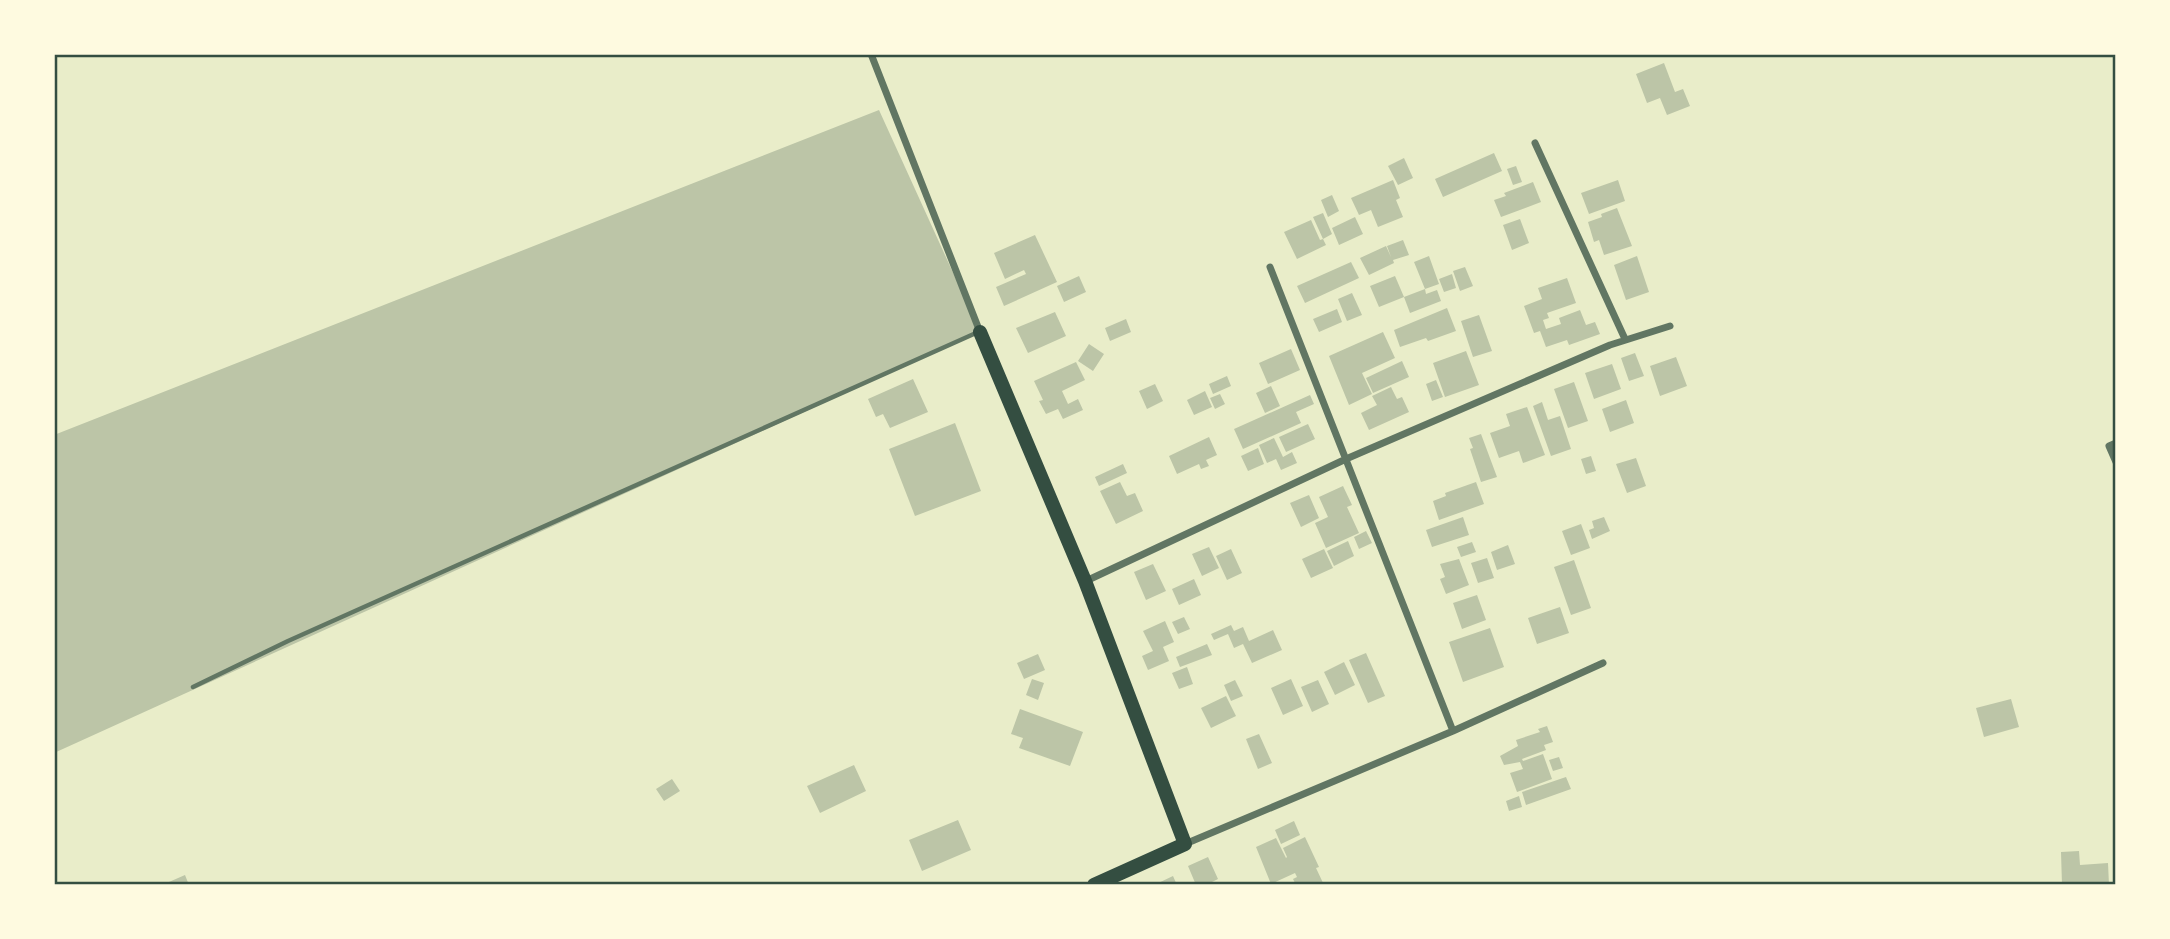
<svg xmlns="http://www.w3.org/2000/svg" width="2170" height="939" viewBox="0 0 2170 939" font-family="'Zilla Slab',serif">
<rect width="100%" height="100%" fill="#e9edc9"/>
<path fill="#bcc5a7" d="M1664 63 1675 92 1683 89 1690 106 1667 115 1660 98 1647 103 1636 74Z
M879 110 980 332 54 753V435Z
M1494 153 1502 171 1443 197 1435 179Z
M1404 158 1413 178 1398 185 1388 166Z
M1516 166 1522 182 1513 185 1507 169Z
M1393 180 1400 198 1396 200 1403 217 1378 227 1371 210 1359 215 1351 198Z
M1618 180 1625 201 1589 214 1581 193Z
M1533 182 1541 202 1501 217 1494 200 1506 196 1504 193Z
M1332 195 1339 211 1328 217 1321 200Z
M1617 208 1632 246 1604 255 1599 240 1594 242 1588 222 1602 217 1601 214Z
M1323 213 1332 234 1323 239 1326 245 1297 259 1284 232 1311 220 1320 240 1323 239 1313 217Z
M1355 217 1363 234 1339 245 1332 228Z
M1520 219 1529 243 1512 250 1503 225Z
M1035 235 1057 282 1004 306 996 287 1026 274 1024 270 1005 279 994 253Z
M1403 240 1409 255 1393 260 1394 263 1369 275 1360 258 1386 246 1391 257 1387 246Z
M1429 256 1439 284 1425 289 1426 294 1437 290 1441 301 1410 313 1404 297 1425 289 1414 262Z
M1637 256 1649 292 1626 300 1614 265Z
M1351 262 1359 278 1305 303 1297 286Z
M1465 267 1473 286 1460 291 1453 271Z
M1452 274 1456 288 1444 292 1439 279Z
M1079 276 1086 292 1064 302 1057 286Z
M1395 276 1404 297 1379 307 1370 286Z
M1567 278 1576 303 1547 313 1549 318 1543 320 1546 329 1561 324 1559 318 1580 310 1586 325 1595 322 1600 334 1569 345 1567 340 1546 347 1540 331 1534 333 1524 306 1542 299 1538 288Z
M1352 293 1362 315 1347 321 1338 299Z
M1447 308 1456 331 1428 341 1426 338 1400 347 1394 330Z
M1337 309 1342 322 1319 332 1313 319Z
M1055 312 1066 336 1028 353 1016 328Z
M1479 315 1492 351 1473 357 1461 321Z
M1126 319 1131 332 1110 341 1105 328Z
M1383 332 1395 358 1362 373 1372 394 1349 405 1329 356Z
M1089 344 1104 354 1093 371 1078 361Z
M1291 349 1300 370 1268 384 1259 363Z
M1466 351 1479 385 1445 397 1433 363Z
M1635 353 1644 376 1629 381 1621 358Z
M1676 357 1687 386 1660 396 1650 366Z
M1402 361 1409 377 1373 393 1366 378Z
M1076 362 1085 380 1062 391 1068 404 1078 399 1083 410 1063 419 1058 409 1046 414 1039 401 1043 400 1034 381Z
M1612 364 1621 389 1594 399 1585 373Z
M1227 376 1231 386 1213 394 1209 384Z
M913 379 928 412 890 428 883 414 876 417 868 399Z
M1436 380 1443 397 1432 401 1426 384Z
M1574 382 1588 421 1568 428 1554 389Z
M1155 384 1163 401 1147 409 1139 391Z
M1271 386 1280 406 1265 413 1256 393Z
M1391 387 1397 399 1402 397 1409 412 1369 430 1361 413 1377 405 1372 396Z
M1205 391 1212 407 1194 415 1187 400Z
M1220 394 1225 404 1215 409 1210 398Z
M1310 395 1314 404 1296 412 1301 423 1243 449 1234 429Z
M1626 400 1634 423 1610 432 1602 409Z
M1542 402 1548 420 1560 416 1571 449 1551 456 1533 406Z
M1527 407 1545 455 1523 463 1519 451 1499 458 1490 433 1510 426 1506 414Z
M955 423 981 491 915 516 889 449Z
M1308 424 1315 439 1286 452 1279 437Z
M1481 434 1497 477 1481 482 1470 449 1473 448 1469 438Z
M1209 437 1217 455 1206 460 1209 466 1201 469 1199 464 1177 474 1169 456Z
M1274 438 1283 457 1292 452 1297 463 1281 470 1276 459 1267 463 1259 445Z
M1258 448 1264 464 1248 471 1241 456Z
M1591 456 1596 471 1586 474 1581 459Z
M1636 458 1646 486 1627 493 1616 464Z
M1123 464 1127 473 1099 486 1095 477Z
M1120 482 1127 496 1135 493 1143 511 1116 524 1100 491Z
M1476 482 1484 504 1439 520 1433 501 1446 496 1445 493Z
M1343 486 1352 505 1347 507 1359 533 1326 548 1315 523 1328 517 1319 497Z
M1309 495 1319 518 1301 527 1290 503Z
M1463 517 1469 535 1432 547 1426 530Z
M1604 517 1610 531 1592 539 1589 530 1594 528 1592 521Z
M1581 524 1590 548 1571 555 1562 531Z
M1366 531 1372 543 1359 549 1354 537Z
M1348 541 1354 556 1334 566 1327 551Z
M1472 542 1476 552 1461 557 1457 547Z
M1508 545 1515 564 1497 570 1491 552Z
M1209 547 1219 568 1202 576 1192 554Z
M1231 549 1242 573 1227 580 1216 556Z
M1324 549 1333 568 1311 578 1302 559Z
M1487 558 1494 578 1478 583 1471 563Z
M1459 559 1469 585 1446 594 1440 579 1445 577 1440 564Z
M1574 560 1591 608 1571 615 1554 567Z
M1153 564 1166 591 1146 600 1134 572Z
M1194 579 1201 595 1179 605 1172 589Z
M1477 595 1486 620 1462 629 1453 603Z
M1560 607 1569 633 1537 644 1528 618Z
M1184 617 1190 629 1178 634 1172 622Z
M1165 621 1174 642 1163 647 1169 661 1148 670 1142 656 1153 651 1143 631Z
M1231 625 1234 631 1243 627 1249 641 1273 630 1282 650 1252 663 1243 644 1234 648 1228 634 1214 640 1211 634Z
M1490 628 1504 667 1463 682 1449 642Z
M1207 644 1212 655 1180 667 1176 657Z
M1366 653 1385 696 1368 703 1349 660Z
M1038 654 1045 670 1024 679 1017 663Z
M1344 662 1355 685 1335 695 1324 672Z
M1187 667 1193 684 1179 689 1172 673Z
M1032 679 1044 683 1038 700 1026 695Z
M1291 679 1303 706 1283 715 1271 688Z
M1235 680 1243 696 1231 701 1224 685Z
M1318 680 1329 704 1312 712 1301 687Z
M1226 696 1236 716 1211 728 1201 708Z
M2011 699 2019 727 1984 737 1976 708Z
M1020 709 1083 732 1070 766 1019 748 1023 738 1011 734Z
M1547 726 1553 742 1544 745 1546 750 1522 759 1523 761 1543 754 1552 779 1517 792 1510 773 1523 769 1520 762 1504 765 1500 756 1518 746 1516 740 1540 732 1538 729Z
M1259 734 1272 763 1258 769 1246 739Z
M1559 757 1563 768 1553 771 1549 760Z
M854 765 866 791 820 813 807 786Z
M1566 777 1571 789 1526 805 1522 792Z
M672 779 680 791 664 801 656 789Z
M1519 796 1522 807 1509 811 1506 801Z
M958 820 971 850 922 871 909 840Z
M1294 821 1300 835 1281 844 1275 830Z
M1305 837 1319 867 1316 868 1324 885H1296L1293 879 1297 877 1295 873 1271 884 1256 847 1276 838 1286 858 1287 857 1283 848Z
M2079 851 2080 865 2108 863 2109 885H2062L2061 852Z
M1208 857 1218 879 1206 885H1196L1188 866Z
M185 875 189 885H162Z
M1173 876 1177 885H1154Z"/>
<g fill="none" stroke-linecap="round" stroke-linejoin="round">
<path stroke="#617663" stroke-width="4.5" d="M193 687 288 641 976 333"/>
<path stroke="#617663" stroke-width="7" d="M871 54 980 332
M1535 143 1625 339
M1270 267 1453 731
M2116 443 2109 446 2116 462
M1086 581 1346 459 1610 345 1670 326
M1185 844 1453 731 1603 663"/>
<path stroke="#344e41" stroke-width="14" d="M980 332 1085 581 1185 844 1094 885"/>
</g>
<rect width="2170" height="939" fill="none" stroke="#fefae0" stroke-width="112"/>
<rect x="56" y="56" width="2058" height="827" fill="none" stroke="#344e41" stroke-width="2.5"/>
</svg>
